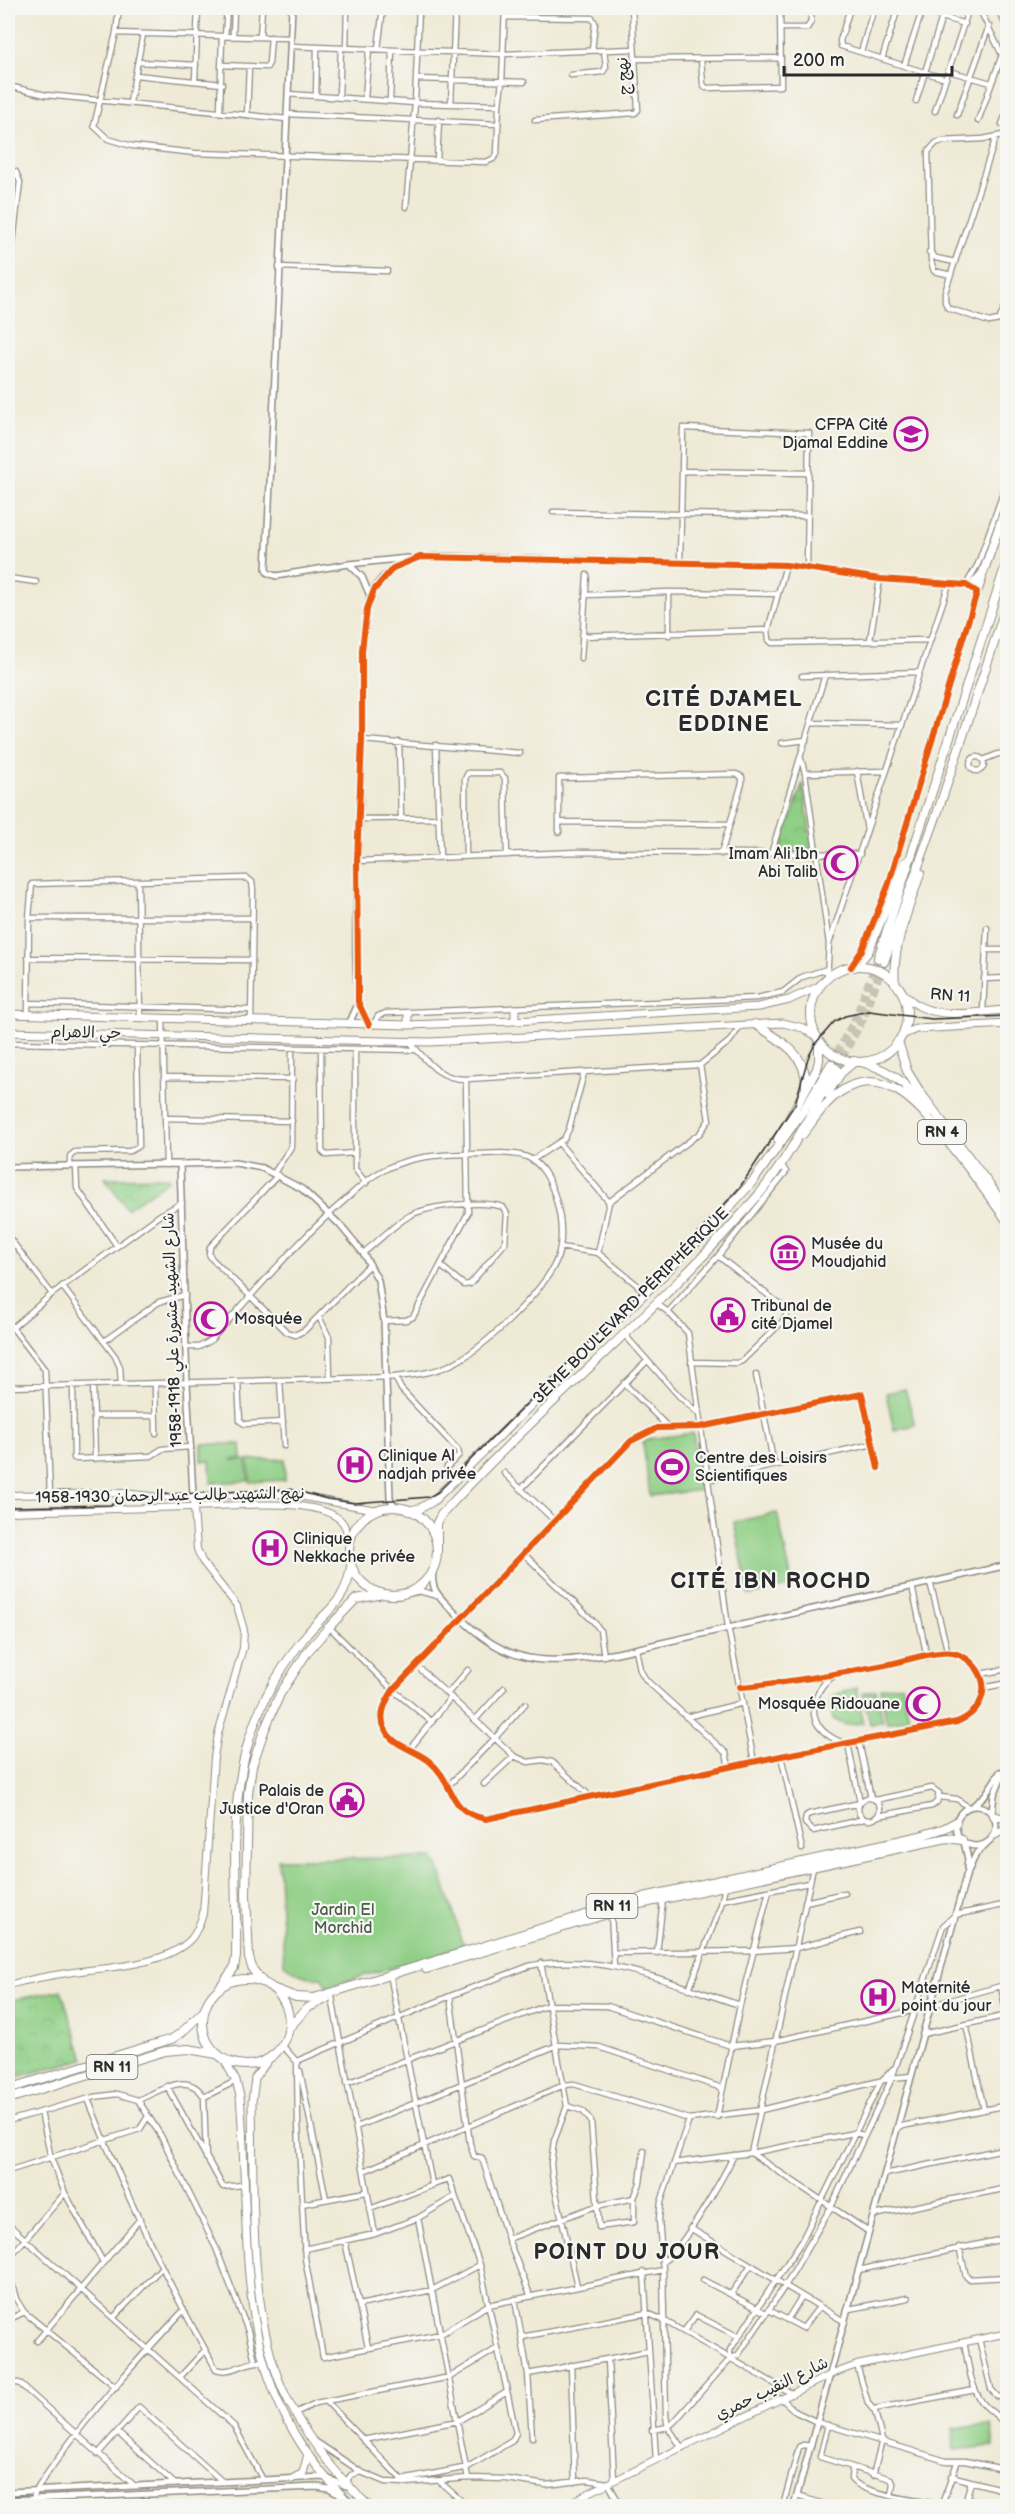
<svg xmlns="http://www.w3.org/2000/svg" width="1015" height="2514" viewBox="0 0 1015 2514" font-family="'Balsamiq Sans','Playpen Sans Arabic',sans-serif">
<defs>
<pattern id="park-crowns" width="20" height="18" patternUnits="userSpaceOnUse" patternTransform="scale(1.5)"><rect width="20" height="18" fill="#90cf86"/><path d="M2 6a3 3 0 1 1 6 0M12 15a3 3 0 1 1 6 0" fill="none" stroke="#7cb274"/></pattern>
</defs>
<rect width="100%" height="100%" fill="#f6f6f2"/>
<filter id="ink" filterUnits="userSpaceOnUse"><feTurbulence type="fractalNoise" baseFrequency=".0167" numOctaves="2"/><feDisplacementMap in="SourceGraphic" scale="12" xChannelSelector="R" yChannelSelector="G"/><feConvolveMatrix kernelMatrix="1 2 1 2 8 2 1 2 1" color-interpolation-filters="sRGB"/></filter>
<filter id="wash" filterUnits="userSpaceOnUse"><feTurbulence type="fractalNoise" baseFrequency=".008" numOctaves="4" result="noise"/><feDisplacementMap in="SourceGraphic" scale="24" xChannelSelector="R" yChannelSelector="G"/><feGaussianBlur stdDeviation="1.35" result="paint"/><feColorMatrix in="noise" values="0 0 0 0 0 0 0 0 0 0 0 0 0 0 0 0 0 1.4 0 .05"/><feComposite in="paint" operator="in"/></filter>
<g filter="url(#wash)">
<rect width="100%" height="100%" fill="#efead6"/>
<path fill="#90cf86" stroke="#5e7d58" stroke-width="1.5" d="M905 1389 915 1425 894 1430 886 1393Z
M693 1433 701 1490 650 1496 643 1443 649 1439Z
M202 1444H241L242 1459 231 1460H247L248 1481 211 1483 210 1461H202Z
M285 1459V1480L250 1482 249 1460Z
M777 1513 793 1586 749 1595 734 1522Z
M902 1684 909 1718 887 1723 880 1688Z
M876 1690 883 1721 870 1724 863 1693Z
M433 1858 439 1868 464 1946 326 1987 322 1977C306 1979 297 1974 284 1964L278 1859Z
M991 2425 994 2446 955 2450 952 2428Z"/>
<path fill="url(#park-crowns)" stroke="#5e7d58" stroke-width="1.5" d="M803 783 813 851 779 852Z
M166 1177 169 1180 127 1209 105 1178Z
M857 1688 863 1723 845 1725 833 1719 830 1707 833 1695Z
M61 1990 84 2059 17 2077 8 2042V2001Z"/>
</g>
<g filter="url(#ink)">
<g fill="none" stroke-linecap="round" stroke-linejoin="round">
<path stroke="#c8c4b4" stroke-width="8" stroke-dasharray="8 4" stroke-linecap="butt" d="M831 1064 856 1017 878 958
M836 1068 863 1019 884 962"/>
<defs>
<path id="minor" d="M119 8 116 33 94 126 108 139 132 146 195 153 486 162 493 159 497 154 499 105
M177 8 198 9
M850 8 840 41 841 46 946 79
M912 8 965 24
M979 8 1008 67
M505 17 592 18 595 23 592 50
M781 28H807L811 22V8
M116 33 290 38
M225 36 227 8
M233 36 234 8
M260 37 262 8
M290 46 503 54 634 49
M346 48 347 8
M378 49 383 8
M861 52 874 8
M636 59 781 58
M701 59 703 84 706 88 781 86 780 8
M882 59 898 8
M138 62 196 65
M221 65 267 67 269 63 271 37
M904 66 922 11
M949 71 991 83
M136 75 222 84
M571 75 603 72 606 67 604 50
M416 79 524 82
M195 80 198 8
M8 86 46 95 287 119
M288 94 415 103 499 105 502 82 505 8
M316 95 317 47
M339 96 341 48
M365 98 369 49
M390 100 392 50
M916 101 942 17 960 8
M130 102 143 34
M451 104 455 8
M220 111 222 36
M935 111 969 8
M287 114 498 124
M247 115 249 67
M957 115 989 26
M535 120 635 113 638 110 632 8
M978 121 1002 55
M1002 124 1008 109
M996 137 945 292V302L948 308 989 322 999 320 1008 301
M437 160 439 120
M8 170 16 172 20 182 8 286
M406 207 415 103 419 8
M929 252 936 258 955 262
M279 267 387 271
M951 275 934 271 931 261 928 152 936 143 942 141 983 139 1008 134
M682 471 808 473
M553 512 808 516
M680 562 683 428 809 433 807 569
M786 565 768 630 769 640 772 643 930 640
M8 578 36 582
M966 585 978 564 1008 479
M669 592V635
M586 595 669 592 778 594
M582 636 768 630
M870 640 880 579
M581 658 587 575
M802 676 919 672
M812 723 901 725
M362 740 520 753
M399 742 401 818
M782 743 806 740
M436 745 440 857
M970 764a7 7 0 1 1 14 0a7 7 0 1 1-14 0Z
M801 759 805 773 829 944 827 979
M983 760 998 754 1008 753
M857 771 867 830
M805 773 885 771
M359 819 439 818
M559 822 729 824
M559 832V778L736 774 742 777V783L721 854
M771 854 825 675
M466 856 465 779 468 773H500L505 778 507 855
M357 861 577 852 860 854
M138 881 140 1017
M29 918H252
M829 944 949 584
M986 950H1008
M28 958 251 960
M851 967 862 950 888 886 977 592
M984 979 1008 978
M29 1003 251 1010
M983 1011 987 928
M28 1014 29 918 32 884 247 878 252 882 253 890 251 1022
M163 1018 166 1165
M373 1025 378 1016 386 1013 757 998 783 992 802 977 827 969
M410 1042C427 1061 438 1079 466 1079L700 1065 730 1041 741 1025
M8 1043 417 1050
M321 1049 322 1151 326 1155 355 1153
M355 1050V1169L366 1183
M164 1077 293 1079
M166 1118 292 1121
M559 1143 609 1202
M532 1160 564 1139 569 1129 584 1073
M70 1166V1156L75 1152 130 1151 139 1146 137 1046
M76 1166 77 1188 117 1246
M274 1173 291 1147 292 1048
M278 1175 210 1247 209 1254 212 1259 287 1332 295 1335 305 1330 370 1264
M8 1236 52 1294
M560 1247 598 1253 647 1293
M363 1253C379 1241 394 1224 411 1215 431 1205 483 1200 503 1207L507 1214 505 1243 470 1284 464 1285 441 1266
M598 1253 609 1202 700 1133 709 1120 700 1065
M62 1286 115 1356 120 1367 121 1384
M656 1303 668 1312 688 1333 728 1627 754 1762
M668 1312 718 1256 786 1172 781 1164
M319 1317 329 1337 330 1379
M384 1321 406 1320 413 1317 468 1213 466 1079
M8 1322 45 1370 50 1495
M12 1328 52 1294 160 1215 182 1203
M624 1334 679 1396 698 1413
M104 1341 159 1302 185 1295
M691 1362 737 1363 742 1361 782 1322 787 1314 786 1309 718 1256
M756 1375 774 1465
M395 1377 401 1389 458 1450 459 1455 447 1467
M280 1380 284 1446
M238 1382 240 1421 245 1424 283 1422
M624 1383 667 1426
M155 1384 156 1433
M73 1385 74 1458 77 1459 151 1456 162 1449 191 1447
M93 1385 95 1459
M8 1387 395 1377C416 1375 438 1372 456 1362 486 1346 545 1290 557 1259 564 1239 561 1216 555 1196 550 1181 543 1164 527 1157 511 1151 490 1154 473 1154 441 1154 408 1156 380 1172 367 1179 356 1190 345 1200 296 1242 254 1293 210 1341L199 1347H187
M94 1416H155
M504 1473 555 1521
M707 1480 873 1444
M521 1489 647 1361
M524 1554 594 1622 600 1630 604 1656
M930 1582 948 1653
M912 1586 927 1657
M329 1627 393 1690 432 1722
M636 1649 640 1670 646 1680 726 1753 729 1767
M417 1666 514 1756 528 1762 543 1760 552 1762 591 1797
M980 1674 1008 1669
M834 1676C818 1684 808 1709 818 1725 825 1735 834 1739 845 1744
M740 1687C788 1683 837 1674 885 1665 902 1662 936 1650 953 1653 972 1657 988 1677 982 1697 978 1710 969 1717 957 1722L781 1756 486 1819C445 1811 456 1783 429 1761 416 1750 392 1746 385 1729 378 1715 386 1701 393 1690L631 1441 657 1428 700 1427 862 1394 878 1468
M983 1688 1008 1683
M447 1694 468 1670
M686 1717 743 1703
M475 1720 504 1688
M859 1742 871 1798
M848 1744 860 1802
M409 1750 451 1697
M781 1756 802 1849
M484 1784 514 1756
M448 1786 495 1738 525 1704
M940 1797 957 1799 968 1807
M858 1809a11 11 0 1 1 22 0a11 11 0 1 1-22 0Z
M875 1800 932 1788 939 1793 937 1802 932 1806 878 1816
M860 1803 809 1814 806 1816 805 1823 813 1831 864 1819
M813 1868 751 2153 869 2232
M722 1900 809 1883
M805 1902 845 1893
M611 1913 614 1966
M613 1953 752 1951 796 1948 860 1932
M657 1953 663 1899
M541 1963 567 2106 554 2141 551 2163 552 2175 577 2286
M391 1979 432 2184
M1001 1986 1008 2023
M689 1989 721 1905 725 1886
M450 1996 470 2144 474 2156 482 2158 508 2239 530 2295
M332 1997 375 2234
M966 2024 984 2110
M923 2034 1008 2015
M282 2045 298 2063
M297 2061 298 2124 305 2258 323 2357 441 2334 488 2305 663 2270
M297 2061 450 1996 529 1966C601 1951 673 1984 740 2005
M300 2071 326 2199
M347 2083 548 2005 607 2006 731 2046 775 2041 911 2011 1008 1984
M167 2086 223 2187 243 2185
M204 2097 236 2081
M88 2099C124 2192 167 2283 216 2369 231 2375 247 2360 263 2362
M138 2100C159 2092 188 2069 204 2097L206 2158
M567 2106 583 2111 591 2121 599 2227 634 2222V2198L640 2183 644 2151
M41 2112 51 2158 65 2193 103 2262
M717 2117 740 2005 769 1891
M8 2121 94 2097 117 2094 138 2100 161 2136 216 2248 248 2331 255 2361
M356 2127 558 2045 599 2047 722 2088
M897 2127 1008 2105
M674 2163 751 2153 854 2133 864 2135
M8 2171 140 2129 147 2118
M364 2171 564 2085 574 2084 689 2119 761 2110 892 2078 911 2076
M885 2174 1008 2148
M302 2204 366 2192
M370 2209 449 2179 480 2265 516 2433 512 2441 468 2467 402 2480
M874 2215 1008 2188
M418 2218 468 2478
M8 2224 234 2426 263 2480
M690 2228 845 2322
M508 2239 596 2206 634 2198
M345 2241 368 2347
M959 2247 966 2276 969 2279 1008 2277
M304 2249 375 2234 418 2218 454 2197
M8 2259 65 2193
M662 2262C680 2254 724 2176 734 2155
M8 2269 16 2299 24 2312 116 2387
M859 2270 1008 2238
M644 2272 656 2460
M703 2280 766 2313
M731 2294 751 2265
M515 2299 528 2374 532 2438
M359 2305 432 2290 480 2265
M849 2309 908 2298
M769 2310 803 2328 819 2307
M114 2317 162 2267
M8 2320 24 2312
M787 2320 802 2296
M684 2331 696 2315 739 2337
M522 2337 647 2313 663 2320 791 2393
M979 2339 991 2389 997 2396 1008 2401
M37 2341 140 2219
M964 2342C968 2361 970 2386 982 2402 990 2413 1002 2416 1008 2430
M608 2359 614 2480
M730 2359V2350L801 2242 881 2081 893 2069
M571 2365 575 2482
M857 2365 868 2403 875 2412 882 2440 873 2475
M528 2374 649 2351
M180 2377 205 2350
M8 2383H19L135 2486
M781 2398 796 2412 817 2422 946 2461H965L1008 2470
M326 2401 450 2377 498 2348
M874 2409 975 2390
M295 2413 316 2403 326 2401 403 2481
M828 2425 820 2457 891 2479 893 2483 891 2496
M652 2430 668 2427 674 2422 730 2359 738 2355 785 2286 831 2207 892 2078 943 1926 955 1915 1008 1904
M363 2440 458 2421 507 2392
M315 2441 361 2472 385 2482 405 2483 468 2478 506 2479 546 2485 587 2480 608 2483 621 2506
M682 2448 668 2427 666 2416 663 2270 659 2219 661 2202 689 2119
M98 2454 117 2432
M852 2468 851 2479C863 2494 918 2501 938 2504L943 2501 957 2463
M951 2476 1008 2491
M439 2481 467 2506
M175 2484 117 2432 139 2407 223 2482
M348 2485V2479L351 2475 361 2472
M797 2496 831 2506
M966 2498 989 2506
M34 2499 40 2506
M34 2506V2495L39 2486C80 2423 132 2366 183 2311
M783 2506 799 2447 803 2445 811 2446
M964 2506 971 2482"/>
<path id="tertiary" d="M292 8 266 570 268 573 276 576 349 564 408 558
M349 564 362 577 370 596
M349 1024 358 1004
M369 1025C364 1017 359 1008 358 1000 351 913 362 826 362 739 362 701 360 664 365 626 367 615 367 604 371 594 383 569 408 557 434 556L786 565 880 579 966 585 972 588
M180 1164 187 1383 193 1495
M8 1167 235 1163 262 1168 302 1189 339 1224 363 1253 378 1280 384 1321 390 1498 395 1507
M434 1566C429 1589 437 1594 452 1610 508 1667 542 1666 617 1653L1008 1565
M408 1593 420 1591 438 1596
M956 1826a20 20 0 1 1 40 0a20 20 0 1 1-40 0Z
M973 1806 986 1794 1000 1772
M992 1813 994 1795 1008 1761
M964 1842 968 1859 967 1868
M8 2492 324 2477 346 2486
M8 2500 317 2487 329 2489 342 2496
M794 2506 966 1876 976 1854 989 1841"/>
<path id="secondary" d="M998 8 1008 28
M8 1495 123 1493 161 1497 287 1494 377 1510
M8 1512C68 1510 129 1509 190 1507 228 1507 303 1497 335 1516 346 1522 347 1532 349 1543
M8 1985C27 1980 47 1976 67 1973 103 1967 164 1967 191 1939 197 1932 200 1923 203 1914L214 1757 218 1734 243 1648 244 1630 237 1606 202 1561 197 1549 193 1495
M562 2506 832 2374 857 2365 1008 2333"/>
<path id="primary" d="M899 989C906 996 912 1003 921 1007 946 1019 981 1011 1008 1010
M515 1009V1021
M8 1014 408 1025 515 1021 759 1007 789 1000 820 986
M408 1025V1013
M8 1032 430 1042 783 1023 803 1028 816 1036
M902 1035 916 1029 1008 1024
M994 1816 1008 1819
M993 1836 1008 1828
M271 2056 255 2078 252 2102C254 2188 248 2312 283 2390 304 2435 334 2473 369 2506
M223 2058 236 2081 240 2096C253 2252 226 2386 353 2506
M292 2479 303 2473 308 2454"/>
<path id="trunk" d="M971 587 983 573 1008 501
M977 592 982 578
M878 958 1008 558
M884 962 937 814 1008 601
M811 1014a48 48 0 1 1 96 0a48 48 0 1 1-96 0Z
M855 967 868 952 905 862
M895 983C891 947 910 907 920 873
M755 1024C779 1040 807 1053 806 1086
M898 1041 907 1071 920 1092 1008 1210
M864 1063C897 1072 909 1087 928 1113
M827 1094 841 1073 855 1061
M803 1134C814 1120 825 1102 840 1092 894 1055 937 1130 966 1165
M778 1139 817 1069 819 1060V1042
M964 1162 1008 1222
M349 1551a44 44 0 1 1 88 0a44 44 0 1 1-88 0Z
M409 1511 421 1508 433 1501 708 1231 754 1180 803 1111 831 1064
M437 1550V1523L441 1515C543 1403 663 1308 761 1192 791 1155 813 1109 836 1068
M426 1969 640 1904 947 1838 962 1840
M203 2022a43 43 0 1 1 86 0a43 43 0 1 1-86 0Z
M263 1982 253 1970 249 1958 246 1895 248 1793 252 1766 264 1731 280 1694 308 1651 329 1627 356 1599 383 1594
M220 1987 234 1968 236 1957C238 1865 223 1781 267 1695 278 1674 292 1653 307 1634 329 1608 345 1603 351 1567
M272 1988 296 1997 314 1998 644 1897 920 1836 945 1828 956 1822
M288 2029 307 2008 326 1999
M8 2089 172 2039 182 2032 203 2012
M8 2099 165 2051 188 2049 217 2054"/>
</defs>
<use href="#minor" stroke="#8d8a80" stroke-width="7"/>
<use href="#tertiary" stroke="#8d8a80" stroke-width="8"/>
<use href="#secondary" stroke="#8d8a80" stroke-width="8"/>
<use href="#primary" stroke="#8d8a80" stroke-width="9"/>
<use href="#trunk" stroke="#8d8a80" stroke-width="10"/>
<use href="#minor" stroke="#fff" stroke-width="4.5"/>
<use href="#tertiary" stroke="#fff" stroke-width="5"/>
<use href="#secondary" stroke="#fff" stroke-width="6"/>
<use href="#primary" stroke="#fff" stroke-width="7"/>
<use href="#trunk" stroke="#fff" stroke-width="8"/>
<path stroke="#2b2b2b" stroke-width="1.5" d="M8 1507 110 1505 133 1496 290 1489 327 1499 354 1503 429 1497 438 1492 692 1240 740 1187 795 1104 808 1058 815 1044 834 1022 845 1016 869 1011 932 1019 1008 1016"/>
<defs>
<path id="cycleway" d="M369 1025 358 1002V972L357 861 362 740V650L367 609 374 590 393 568 420 557 786 565 880 579 966 585 977 592 888 886 862 950 851 967
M740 1687C788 1683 837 1674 885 1665 902 1662 936 1650 953 1653 972 1657 988 1677 982 1697 978 1710 969 1717 957 1722L781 1756 486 1819C445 1811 456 1783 429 1761 416 1750 392 1746 385 1729 378 1715 386 1701 393 1690L631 1441 657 1428 700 1427 862 1394 878 1468"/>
</defs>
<use href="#cycleway" stroke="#f6f6f2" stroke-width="10"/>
<use href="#cycleway" stroke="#e8590c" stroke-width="6"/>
</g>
</g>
<defs>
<symbol id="university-ring" viewBox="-11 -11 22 22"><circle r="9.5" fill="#f6f6f2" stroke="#b5179e" stroke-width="1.5"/><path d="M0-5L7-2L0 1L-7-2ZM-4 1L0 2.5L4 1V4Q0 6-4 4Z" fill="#b5179e"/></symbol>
<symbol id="mosque-ring" viewBox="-11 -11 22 22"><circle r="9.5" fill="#f6f6f2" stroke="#b5179e" stroke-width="1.5"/><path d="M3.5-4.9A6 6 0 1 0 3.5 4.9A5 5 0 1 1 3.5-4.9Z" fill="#b5179e"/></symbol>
<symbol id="museum-ring" viewBox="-11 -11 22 22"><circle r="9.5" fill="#f6f6f2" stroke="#b5179e" stroke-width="1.5"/><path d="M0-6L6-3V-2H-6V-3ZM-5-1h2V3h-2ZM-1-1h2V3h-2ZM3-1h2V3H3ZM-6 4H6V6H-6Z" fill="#b5179e"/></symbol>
<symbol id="civic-ring" viewBox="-11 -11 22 22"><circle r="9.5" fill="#f6f6f2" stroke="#b5179e" stroke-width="1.5"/><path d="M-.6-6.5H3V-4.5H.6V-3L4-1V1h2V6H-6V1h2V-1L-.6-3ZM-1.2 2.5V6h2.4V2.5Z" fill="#b5179e"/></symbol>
<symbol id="hospital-ring" viewBox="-11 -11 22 22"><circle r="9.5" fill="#f6f6f2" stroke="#b5179e" stroke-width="1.5"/><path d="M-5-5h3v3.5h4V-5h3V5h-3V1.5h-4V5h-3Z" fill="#b5179e"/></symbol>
<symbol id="stadium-ring" viewBox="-11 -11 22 22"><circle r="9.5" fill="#f6f6f2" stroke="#b5179e" stroke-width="1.5"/><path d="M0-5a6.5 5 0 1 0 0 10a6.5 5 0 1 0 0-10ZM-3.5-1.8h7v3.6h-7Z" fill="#b5179e"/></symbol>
</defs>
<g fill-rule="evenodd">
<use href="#university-ring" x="892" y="415" width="38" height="38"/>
<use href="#mosque-ring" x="822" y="844" width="38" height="38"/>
<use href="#museum-ring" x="769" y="1234" width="38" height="38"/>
<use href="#civic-ring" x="709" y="1296" width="38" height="38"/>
<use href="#mosque-ring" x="192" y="1300" width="38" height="38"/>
<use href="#hospital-ring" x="336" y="1446" width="38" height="38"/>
<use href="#stadium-ring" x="653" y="1448" width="38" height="38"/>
<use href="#hospital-ring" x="251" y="1529" width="38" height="38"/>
<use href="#mosque-ring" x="904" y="1685" width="38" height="38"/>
<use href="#civic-ring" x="328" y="1781" width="38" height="38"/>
<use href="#hospital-ring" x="859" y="1978" width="38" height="38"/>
</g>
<g text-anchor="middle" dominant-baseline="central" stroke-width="4.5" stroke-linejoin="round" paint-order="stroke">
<g fill="#f6f6f2" stroke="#686867" stroke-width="1.5">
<rect x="918" y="1120" width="48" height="24" rx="4.5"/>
<rect x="586.5" y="1894" width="51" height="24" rx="4.5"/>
<rect x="86.5" y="2055" width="51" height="24" rx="4.5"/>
</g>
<g font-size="15" font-weight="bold" fill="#2b2b2b">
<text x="942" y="1132">RN 4</text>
<text x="612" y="1906">RN 11</text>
<text x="112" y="2067">RN 11</text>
</g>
<g font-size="16" fill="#2b2b2b" stroke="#f6f6f2">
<text transform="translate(624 76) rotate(-94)">نهج ج</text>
<text transform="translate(950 996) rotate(4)">RN 11</text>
<text transform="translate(86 1033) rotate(1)">حي الاهرام</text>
<text transform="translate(631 1306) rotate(-45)">3ÈME BOULEVARD PÉRIPHÉRIQUE</text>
<text transform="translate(173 1330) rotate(-92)">شارع الشهيد عشورة علي 1918-1958</text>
<text transform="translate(170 1496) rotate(-1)">نهج الشهيد طالب عبد الرحمان 1930-1958</text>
<text transform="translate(772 2389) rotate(-26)">شارع النقيب حمري</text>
</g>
<g font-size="16" fill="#2b2b2b" stroke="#f6f6f2" text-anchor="start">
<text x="888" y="425" text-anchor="end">CFPA Cité<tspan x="888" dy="18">Djamal Eddine</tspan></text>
<text x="818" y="854" text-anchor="end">Imam Ali Ibn<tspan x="818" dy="18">Abi Talib</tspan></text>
<text x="811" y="1244">Musée du<tspan x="811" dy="18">Moudjahid</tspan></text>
<text x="751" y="1306">Tribunal de<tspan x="751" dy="18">cité Djamel</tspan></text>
<text x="234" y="1319">Mosquée</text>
<text x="378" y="1456">Clinique Al<tspan x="378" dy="18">nadjah privée</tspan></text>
<text x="695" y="1458">Centre des Loisirs<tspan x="695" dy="18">Scientifiques</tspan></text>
<text x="293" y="1539">Clinique<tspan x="293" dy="18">Nekkache privée</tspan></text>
<text x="900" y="1704" text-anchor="end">Mosquée Ridouane</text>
<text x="324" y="1791" text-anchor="end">Palais de<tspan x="324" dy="18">Justice d'Oran</tspan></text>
<text x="901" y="1988">Maternité<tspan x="901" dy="18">point du jour</tspan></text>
</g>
<g font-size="16" fill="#495c46" stroke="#f6f6f2">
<text x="343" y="1910">Jardin El<tspan x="343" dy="18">Morchid</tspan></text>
</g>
<g font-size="22" font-weight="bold" letter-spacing="1.5" fill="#2b2b2b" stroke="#f6f6f2">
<text x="724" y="699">CITÉ DJAMEL<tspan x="724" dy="25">EDDINE</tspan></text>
<text x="771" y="1581">CITÉ IBN ROCHD</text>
<text x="627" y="2252">POINT DU JOUR</text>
</g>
</g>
<rect width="1015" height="2514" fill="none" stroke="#f6f6f2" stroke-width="30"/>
<path d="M784 66v9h168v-9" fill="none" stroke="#2b2b2b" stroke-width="3"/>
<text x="793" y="66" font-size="18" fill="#2b2b2b" stroke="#f6f6f2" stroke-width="4.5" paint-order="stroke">200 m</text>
</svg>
